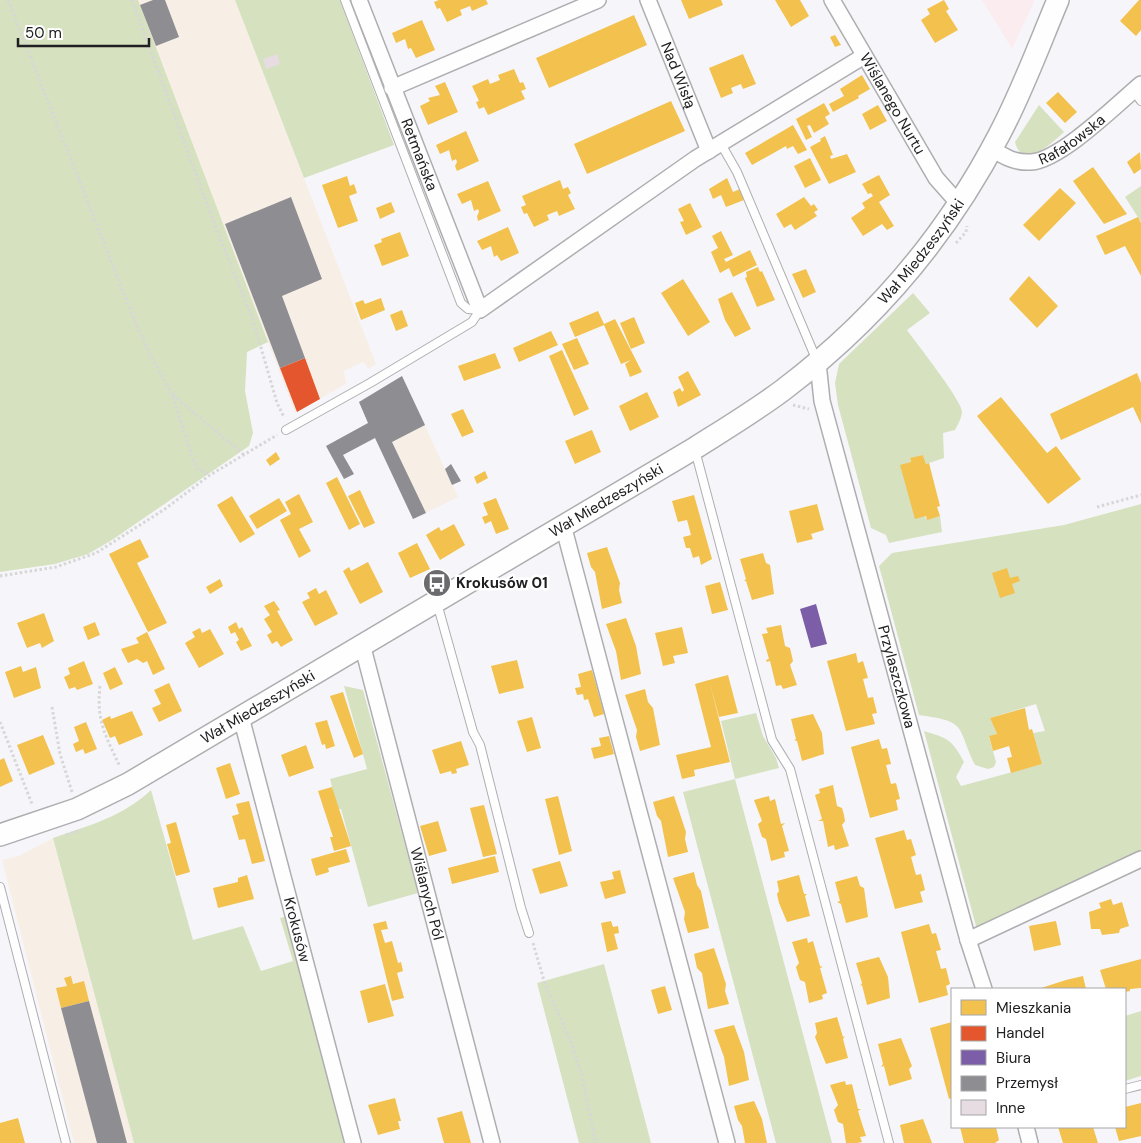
<svg xmlns="http://www.w3.org/2000/svg" width="1141" height="1143" viewBox="0 0 1141 1143" font-family="'DM Sans',sans-serif">
<rect width="100%" height="100%" fill="#f6f6fa"/>
<path fill="#fbecf0" d="M982 0H1035L1012 49Z"/>
<path fill="#f7efe6" d="M138 0H235L376 364 369 369 363 362 344 371 346 384 295 413Z
M402 376 458 497 413 519 359 402Z
M53 838 134 1143H74L2 860 19 856Z"/>
<path fill="#d6e1bf" d="M0 0H138L268 342 247 352 245 391 253 433 249 446 112 540 88 554 55 564 0 572Z
M235 0H340L394 145 304 178Z
M1039 105 1064 132C1053 142 1023 172 1015 142Z
M1141 186V222L1125 197Z
M913 293 930 313 907 330C917 344 960 398 962 411 962 418 958 424 955 430L943 433 944 458 926 464 923 455 910 459 926 519 940 516 942 532 889 543 886 535 871 528 838 405 835 383 839 364Z
M1141 504V852L977 930 924 731C947 738 952 739 964 762L956 777 961 786 1042 764 1033 733 1045 731 1036 704 990 718 997 734 989 737 996 762 994 767 988 769 975 765C956 725 968 722 919 715L879 566 892 553 1064 525Z
M344 686 363 690 418 893 368 907 341 809H338L330 779 367 769Z
M756 713 763 736 776 758 779 768 735 779 832 1143H776L683 792 735 779 721 721Z
M151 790 193 940 243 926 261 971 293 961 280 918 288 916 350 1143H134L53 838C88 826 124 816 151 790Z
M604 964 651 1143H579L537 983Z
M1141 1011V1076L1125 1081V1016Z"/>
<path fill="#f2c14e" d="M439 0H486L488 4 472 11 470 6 460 10 462 15 447 22 440 8 437 9 434 2Z
M681 0H721L723 5 689 19Z
M775 0H800L809 16 791 27Z
M944 0 949 9 946 11 958 30 935 43 921 20 930 14 927 9Z
M1139 0H1141V30L1136 36 1120 21Z
M634 15 647 45 549 88 536 58Z
M422 20 435 50 416 58 411 48 408 49 405 39 396 43 392 33Z
M835 35 841 45 835 47 830 37Z
M743 54 756 84 743 89 741 84 731 88 733 93 721 98 709 68Z
M514 69 520 83 523 82 526 89 521 91 525 99 488 115 484 107 479 109 476 102 479 101 472 86 488 79 490 84 500 80 498 75Z
M862 75 870 89 858 96 859 98 833 112 829 104 844 96 840 89Z
M445 82 458 112 428 125 420 106 430 101 428 98 440 95 435 86Z
M1058 92 1077 112 1065 123 1046 103Z
M671 101 685 131 587 174 574 144Z
M824 103 830 114 825 117 829 124 814 133 810 125 807 126 812 137 806 140 796 119Z
M878 105 887 121 870 130 862 114Z
M793 125 807 150 798 154 793 146 787 149 786 146 752 165 745 153Z
M466 131 479 161 457 171 455 166 457 162 456 159 452 161 449 150 440 154 436 145Z
M825 136 833 155 830 156 831 159 847 154 856 172 829 184 810 147 821 141 820 139Z
M1140 152 1141 169 1134 174 1127 162Z
M810 158 821 180 805 188 794 166Z
M1093 167 1127 214 1104 224 1073 181Z
M879 175 890 195 879 202 894 226 887 230 882 224 863 236 851 218 865 208 862 203 873 196 871 193 868 194 862 184Z
M347 176 350 186 354 184 357 193 349 196 358 221 338 228 322 185Z
M727 178 733 192 740 189 744 200 726 207 721 195 713 199 709 189Z
M560 180 563 189 568 187 571 193 568 195 575 209 559 216 557 211 547 215 549 220 534 227 527 213 524 214 521 207 526 205 522 196Z
M488 181 501 211 478 221 477 216 479 212 478 209 474 211 471 200 462 204 457 194Z
M1060 188 1076 203 1039 241 1023 225Z
M804 197 811 206 814 204 818 210 814 212 817 216 795 230 791 224 784 228 776 214Z
M391 202 395 212 380 219 376 208Z
M690 203 702 227 686 235 680 222 684 221 678 209Z
M1138 217 1141 223V276L1125 246 1105 255 1096 236Z
M508 227 519 253 501 261 497 255 494 257 491 246 482 250 477 241Z
M721 231 733 255 724 259 726 262 750 250 757 265 733 277 729 268 720 273 711 252 718 248 712 236Z
M400 232 409 256 382 266 374 245 382 242 381 239Z
M758 267 760 272 762 271 775 300 757 307 745 278 747 277 746 272Z
M806 269 816 292 803 298 792 274Z
M1029 276 1058 306 1037 328 1009 299Z
M683 279 710 322 688 336 661 293Z
M732 292 751 329 735 337 725 320 718 299Z
M381 298 385 310 361 320 355 303 363 300 365 304Z
M402 310 408 326 396 331 390 315Z
M598 311 604 324 615 319 642 372 630 377 625 364 631 360 621 364 604 325 575 337 569 323Z
M634 317 645 343 631 349 620 323Z
M551 331 558 345 519 362 513 348Z
M577 338 589 364 574 370 562 344Z
M562 350 589 409 574 416 549 356Z
M495 353 501 368 464 381 458 366Z
M688 371 701 395 678 407 673 392 680 388 682 392 684 390 678 377Z
M1137 373 1141 383V424L1133 407 1061 440 1050 414Z
M647 392 659 417 630 431 619 406Z
M1001 397 1047 453 1056 446 1081 479 1048 504 977 416Z
M463 409 474 432 462 437 451 414Z
M592 430 601 452 575 464 565 441Z
M276 452 280 459 270 466 266 460Z
M923 455 926 464 929 463 940 506 937 507 940 516 927 520 926 516 915 519 900 465 911 462 910 458Z
M485 471 488 478 477 484 474 477Z
M337 477 360 524 349 530 326 483Z
M360 490 375 523 364 528 348 496Z
M299 494 313 522 299 529 311 551 299 558 280 520 291 514 285 502Z
M694 495 712 559 701 565 699 556 693 558 690 548H686L683 537 691 535 687 520 678 522 672 501Z
M232 496 255 534 240 543 217 505Z
M279 498 287 511 257 529 249 516Z
M496 498 509 529 496 534 491 521 485 524 482 517 488 515 483 503Z
M817 504 824 530 811 534 813 539 797 543 789 511Z
M454 524 465 545 440 560 426 535 439 527 441 531Z
M140 539 149 557 137 563 167 623 148 632 109 554Z
M417 543 430 569 410 578 398 553Z
M607 547 620 583 619 590 622 603 602 609 595 572 591 567 587 553Z
M763 553 766 563 770 565 774 594 752 600 746 581H744L746 579 740 559Z
M368 562 383 592 360 604 343 571 349 567 351 571Z
M1007 568 1010 578 1018 576 1020 581 1012 584 1015 593 1000 598 992 573Z
M220 579 223 586 210 594 206 587Z
M720 582 728 610 712 614 705 586Z
M316 588 319 594 326 590 338 614 315 626 302 602 310 598 307 593Z
M274 601 280 610 277 611 293 640 281 647 277 641 272 644 267 635 272 632 264 619 270 615 264 606Z
M44 613 54 641 42 648 40 643 27 648 17 623Z
M626 618 636 646 641 674 621 680 616 651 606 624Z
M95 622 100 635 88 640 83 627Z
M236 622 239 629 242 627 252 646 241 651 236 642 239 640 235 632 231 634 228 627Z
M781 625 785 646 790 648 793 661 790 665 797 685 783 689 781 685 776 686 770 661 767 662 766 660 769 659 762 634 768 633 766 628Z
M682 627 688 653 673 656 675 663 663 666 655 633Z
M200 628 202 633 210 629 224 654 199 668 185 643 195 637 192 632Z
M147 632 165 669 153 675 147 661 143 663 137 659 128 663 121 649 139 643 136 638Z
M856 653 858 663 863 661 868 678 863 679 868 698 873 697 877 713 872 714 875 724 846 731 827 661Z
M517 660 524 688 499 694 491 666Z
M84 661 93 684 77 690 75 687 69 689 64 677 70 674 68 668Z
M21 666 23 672 36 667 41 688 14 698 5 672Z
M115 667 123 684 110 690 103 673Z
M592 670 604 714 594 717 588 699 584 700 583 694 577 695 575 688 581 687 578 674Z
M728 675 738 713 719 717 709 680Z
M709 680 730 762 694 770 695 776 682 779 676 755 711 747 695 684Z
M169 683 182 711 159 722 152 708 161 704 154 690Z
M645 689 648 702 653 708 660 745 640 751 636 737 637 730 625 695Z
M343 692 363 754 354 758 330 696Z
M1025 708 1029 730 1032 729 1042 764 1011 773 1007 758 1012 757 1009 746 993 751 989 736 997 734 990 718Z
M132 711 143 735 119 745 115 736 110 738 102 720 110 716 111 719Z
M813 714 822 733 824 754 802 761 797 741 794 740 796 739 791 719Z
M532 717 541 748 527 752 517 721Z
M327 720 335 746 326 749 325 744 322 745 315 723Z
M86 722 97 749 85 754 83 749 76 752 73 744 79 741 74 727Z
M43 735 55 764 29 775 17 745Z
M609 736 614 754 594 759 591 748 601 746 599 738Z
M879 739 882 749 887 748 891 764 886 765 891 784 896 783 900 799 896 800 898 810 870 818 851 747Z
M461 741 469 765 456 769 457 773 452 774 451 771 440 774 432 750Z
M306 745 314 768 289 777 281 755Z
M4 758 13 781 0 787V760Z
M230 763 240 794 226 799 216 768Z
M833 785 837 806 842 808 844 815 845 821 842 825 849 846 835 850 834 845 828 847 823 821H818L822 819 815 795 820 793 819 789Z
M332 787 351 846 334 851 330 837H333L318 791Z
M558 796 572 851 559 855 545 799Z
M674 796 686 832 685 839 688 852 668 857 661 821 657 816 653 802Z
M769 796 770 801 775 799 781 824 785 823 782 826 789 851 784 852 785 857 771 861 766 839 762 837 760 831 758 824 762 821 754 800Z
M249 801 265 861 252 864 245 839 239 840 232 816 239 814 236 804Z
M484 805 497 854 483 857 470 808Z
M438 821 447 851 429 856 420 826Z
M176 822 190 872 176 876 167 844 171 843 166 825Z
M904 830 907 840 911 839 916 855 911 857 916 875 921 874 925 890 920 892 923 902 895 909 875 838Z
M346 849 350 862 328 868 329 872 316 876 311 859Z
M495 856 499 872 452 884 448 868Z
M560 861 568 886 540 894 532 869Z
M620 870 626 893 605 899 600 882 614 879 612 872Z
M694 872 697 885 701 891 709 928 688 933 684 919 685 912 673 878Z
M247 875 254 899 218 908 213 888 238 882V878Z
M799 875 804 894H807L805 896 810 916 787 922 779 903 777 894 779 891 777 881Z
M857 876 860 886 864 888 868 917 846 923 841 904 837 902 840 901 835 882Z
M1111 899 1113 905 1122 902 1129 926 1120 929 1119 933 1102 935 1100 929H1091L1089 912 1101 908 1099 903Z
M386 921 388 929 381 930 385 943 392 941 398 963 401 962 403 971 397 973 404 998 392 1001 373 924Z
M611 921 613 927 618 926 619 933 614 934 618 949 607 952 601 923Z
M1056 921 1061 945 1034 951 1029 926Z
M929 924 932 934 936 933 941 950 936 951 941 969 946 968 950 984 946 986 948 995 919 1003 901 932Z
M807 938 808 943 813 941 820 966 823 967 820 968 827 993 822 995 823 999 809 1003 805 982 800 980 798 974 796 967 799 963 792 942Z
M714 948 726 984 725 991 729 1004 708 1009 702 973 697 968 694 954Z
M879 957 888 977 890 998 867 1005 862 985 860 986 862 983 856 963Z
M1141 959V988L1130 989V991L1125 992V989H1106L1100 970Z
M71 976 73 984 84 981 89 1001 61 1008 56 988 67 986 64 978Z
M1083 976 1086 989H1038L1066 980Z
M385 984 394 1016 368 1023 360 991Z
M665 986 672 1010 658 1014 651 990Z
M837 1017 843 1037 845 1036 843 1039 848 1058 826 1064 815 1037 817 1033 815 1023Z
M952 1022V1098L949 1099 930 1028Z
M734 1025 744 1052 749 1080 729 1086 724 1057 714 1030Z
M901 1038 912 1066 909 1069 912 1079 889 1086 884 1066 881 1067 883 1064 878 1044Z
M845 1081 846 1085 852 1084 858 1109H861L858 1111 866 1136 860 1137 862 1142 857 1143H846L843 1124 838 1122 834 1110 838 1105 830 1085Z
M395 1098 401 1121H398L400 1129 378 1135 368 1105Z
M754 1101 762 1119 767 1143H745L742 1126 738 1120 734 1106Z
M1141 1103V1136L1119 1141 1115 1127H1125V1107Z
M462 1111 471 1143H444L437 1118Z
M18 1118 25 1143H0V1123Z
M923 1119 932 1143H904L900 1125Z
M960 1127H996L999 1140 995 1143H964Z
M1058 1127H1093L1098 1143H1063Z"/>
<path fill="#e4572e" d="M305 358 320 399 297 412 280 368Z"/>
<path fill="#7b5ea7" d="M816 604 827 644 811 648 800 609Z"/>
<path fill="#8d8d92" d="M153 0H165L179 37 156 46 140 5Z
M291 197 322 279 282 296 305 358 280 368 225 224Z
M402 376 425 425 392 442 426 513 413 519 375 438 343 455 354 474 344 479 326 446 368 423 359 402Z
M451 464 461 481 452 485 445 469Z
M89 1001 105 1060 127 1143H97L61 1008Z"/>
<path fill="#e6dce1" d="M277 54 280 64 266 69 263 59Z"/>
<g fill="none" stroke-linecap="round" stroke-linejoin="round">
<defs>
<path id="lane" d="M1133 90 1141 101
M721 144 737 172 817 361
M286 430 370 383 472 322 480 310 468 309 461 303 345 0
M695 450 772 740 790 769 889 1143
M437 603 473 732 480 745 521 908 529 933
M0 887 66 1143
M1125 1089 1141 1085"/>
<g id="street">
<path id="s1" d="M359 0 480 310 695 159 864 56"/>
<path id="s2" d="M648 0 709 151"/>
<path id="s3" d="M832 0 936 178 959 204"/>
<path d="M392 88 598 0"/>
<path id="s4" d="M992 149C1005 157 1015 163 1031 162 1061 160 1117 104 1141 84"/>
<path id="s5" d="M818 363 822 401 968 940 984 989"/>
<path d="M563 525 727 1143"/>
<path id="s6" d="M362 644 492 1143"/>
<path id="s7" d="M241 717 353 1143"/>
<path d="M968 940 1141 859"/>
<path d="M1026 1127 1030 1143"/>
</g>
<g id="secondary">
<path id="s8" d="M0 835 77 809 128 784 695 448C725 429 755 411 783 390 873 322 947 235 999 135 1022 92 1039 45 1058 0"/>
</g>
</defs>
<use href="#lane" stroke="#aeaeb1" stroke-width="10"/>
<use href="#street" stroke="#aeaeb1" stroke-width="18"/>
<use href="#secondary" stroke="#aeaeb1" stroke-width="24"/>
<path stroke="#d7d7d8" stroke-width="3" stroke-dasharray="2.5 2.5" stroke-linecap="butt" d="M8 0 136 324 152 358 172 394 193 460 198 469 210 475
M132 0 214 223 253 320 277 403 284 417
M956 243 966 232 967 226
M173 395 244 455
M793 405 809 409
M1097 507 1141 495
M0 576 56 567 96 553 165 509 210 475 277 435
M100 686C96 722 106 736 120 767
M52 707 60 754 72 792
M0 722 32 804
M66 835 81 830
M533 943 545 984 571 1042 582 1076 596 1143"/>
<use href="#lane" stroke="#fefefe" stroke-width="8"/>
<use href="#street" stroke="#fefefe" stroke-width="15"/>
<use href="#secondary" stroke="#fefefe" stroke-width="21"/>
</g>
<defs>
<symbol id="bus-disc" viewBox="-11 -11 22 22"><circle r="9.5" fill="#6b6b6e" stroke="#fff"/><path d="M-5-6H5V4H4V6H2V4H-2V6H-4V4H-5ZM-3.5-4V0h7V-4ZM-3.5 1.2v1.5H-2V1.2ZM2 1.2v1.5H3.5V1.2Z" fill="#fff"/></symbol>
</defs>
<g fill-rule="evenodd">
<use href="#bus-disc" x="421" y="567" width="32" height="32"/>
</g>
<g text-anchor="middle" dominant-baseline="central" stroke-width="5" stroke-linejoin="round" paint-order="stroke">
<g font-size="15" fill="#202022" stroke="#fff">
<text stroke="none"><textPath href="#s2" startOffset="81">Nad Wisłą</textPath></text>
<text stroke="none"><textPath href="#s3" startOffset="120">Wiślanego Nurtu</textPath></text>
<text stroke="none"><textPath href="#s4" startOffset="89">Rafałowska</textPath></text>
<text stroke="none"><textPath href="#s1" startOffset="166">Retmańska</textPath></text>
<text stroke="none"><textPath href="#s8" startOffset="1099">Wał Miedzeszyński</textPath></text>
<text stroke="none"><textPath href="#s8" startOffset="694">Wał Miedzeszyński</textPath></text>
<text stroke="none"><textPath href="#s5" startOffset="324">Przylaszczkowa</textPath></text>
<text stroke="none"><textPath href="#s8" startOffset="289">Wał Miedzeszyński</textPath></text>
<text stroke="none"><textPath href="#s6" startOffset="258">Wiślanych Pól</textPath></text>
<text stroke="none"><textPath href="#s7" startOffset="220">Krokusów</textPath></text>
</g>
<g font-size="15" font-weight="bold" fill="#202022" stroke="#fff" text-anchor="start">
<text x="456" y="583">Krokusów 01</text>
</g>
</g>
<rect x="951" y="988" width="175" height="140" fill="#ffffff" stroke="#a6a6a7"/>
<rect x="961" y="1000" width="25" height="15" fill="#f2c14e" stroke="#a6a6a7"/>
<text x="996" y="1013" font-size="15" fill="#202022">Mieszkania</text>
<rect x="961" y="1026" width="25" height="15" fill="#e4572e" stroke="#a6a6a7"/>
<text x="996" y="1038" font-size="15" fill="#202022">Handel</text>
<rect x="961" y="1050" width="25" height="15" fill="#7b5ea7" stroke="#a6a6a7"/>
<text x="996" y="1063" font-size="15" fill="#202022">Biura</text>
<rect x="961" y="1076" width="25" height="15" fill="#8d8d92" stroke="#a6a6a7"/>
<text x="996" y="1088" font-size="15" fill="#202022">Przemysł</text>
<rect x="961" y="1100" width="25" height="15" fill="#e6dce1" stroke="#a6a6a7"/>
<text x="996" y="1113" font-size="15" fill="#202022">Inne</text>
<path d="M18 38v8h131v-8" fill="none" stroke="#202022" stroke-width="2.5"/>
<text x="25" y="38" font-size="15" fill="#202022" stroke="#ffffff" stroke-width="4" paint-order="stroke">50 m</text>
</svg>
